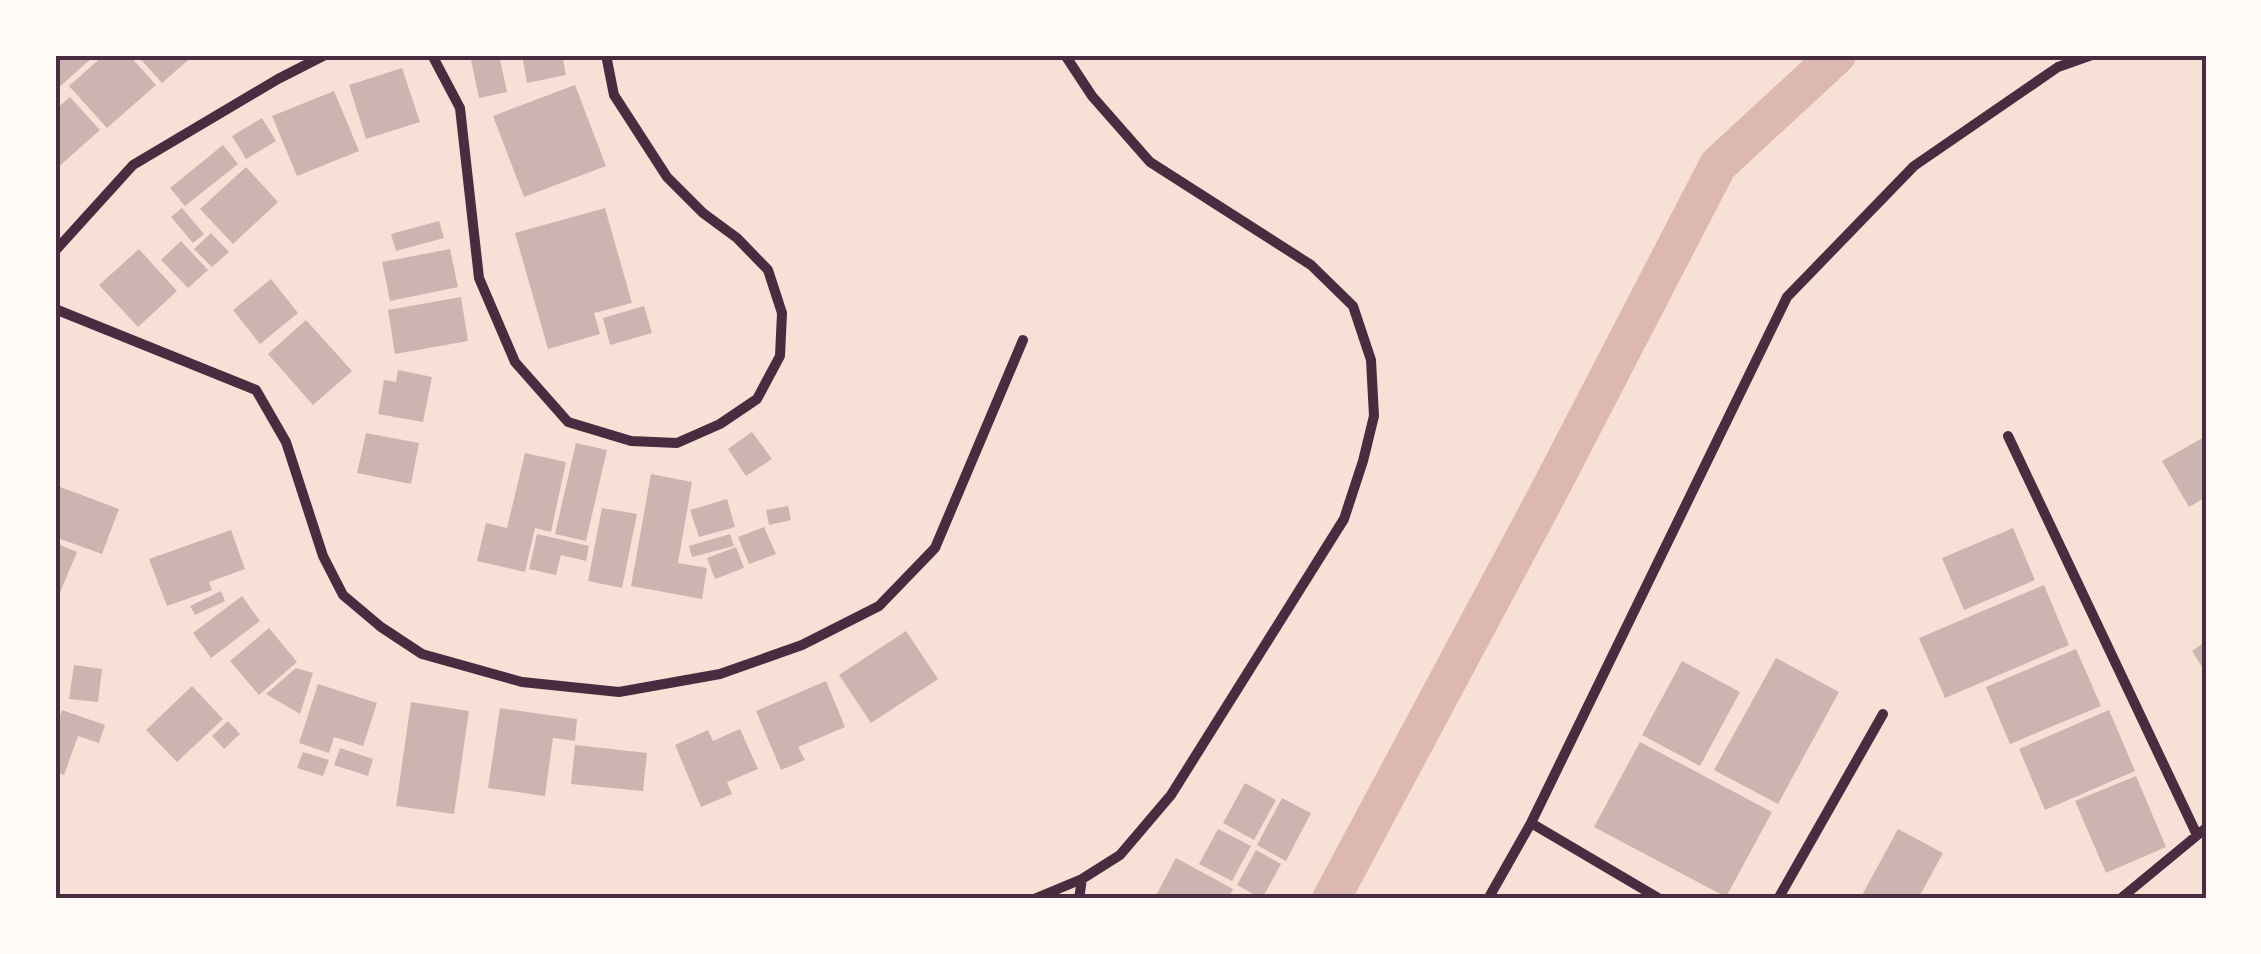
<svg xmlns="http://www.w3.org/2000/svg" width="2261" height="954" viewBox="0 0 2261 954" font-family="Karla,sans-serif">
<rect width="100%" height="100%" fill="#f7e1d7"/>
<g fill="none" stroke-linecap="round" stroke-linejoin="round">
<path stroke="#dcb8b0" stroke-width="38" d="M1331 899 1547 495 1718 165 1837 55"/>
</g>
<path fill="#ccb4b1" d="M55 55H95L55 91Z
M104 55H129L156 85 107 128 69 86Z
M137 55H194L162 83Z
M470 55H499L507 92 479 98Z
M522 55H562L566 75 527 83Z
M402 68 420 122 366 139 349 85Z
M575 85 606 166 524 197 493 116Z
M334 91 359 151 297 176 272 116Z
M70 97 100 130 55 170V110Z
M262 118 276 141 246 159 232 136Z
M223 145 238 164 185 206 170 188Z
M246 167 278 202 233 244 200 209Z
M182 208 204 234 193 243 171 217Z
M605 208 632 303 594 313 600 334 548 349 515 233Z
M439 221 444 238 396 251 391 234Z
M211 233 229 252 212 267 194 249Z
M181 241 208 270 188 288 161 260Z
M139 249 177 291 138 327 99 285Z
M450 249 458 287 390 301 382 262Z
M271 279 298 313 260 344 233 310Z
M461 297 468 341 395 354 388 310Z
M644 306 652 333 610 345 603 318Z
M306 320 352 371 313 405 268 354Z
M398 370 432 377 423 422 378 414 384 380 396 382Z
M752 432 772 459 746 476 728 449Z
M366 433 419 443 411 484 357 473Z
M2206 436V497L2189 507 2162 461Z
M576 443 607 450 586 541 555 534Z
M525 453 566 462 551 532 535 528 525 572 477 561 486 523 507 528Z
M651 474 692 482 678 563 707 568 702 599 631 586Z
M55 485 119 509 102 554 55 537Z
M727 499 735 527 699 537 690 510Z
M788 506 791 520 769 525 766 510Z
M602 508 637 514 622 588 588 581Z
M764 527 776 554 749 564 738 537Z
M2013 528 2035 580 1964 610 1942 558Z
M231 530 245 569 209 582 212 590 167 606 149 559Z
M537 534 589 546 586 561 561 555 556 575 529 569Z
M730 534 734 546 692 557 689 546Z
M55 543 77 552 55 604Z
M736 547 744 568 715 579 707 558Z
M2044 585 2069 645 1945 698 1919 638Z
M221 591 225 601 195 615 190 606Z
M242 596 260 621 211 658 193 633Z
M269 628 297 662 259 695 230 661Z
M906 631 938 679 871 723 839 675Z
M2206 641V673L2192 651Z
M2076 649 2101 706 2010 744 1986 687Z
M1776 658 1839 692 1778 804 1714 770Z
M1682 661 1740 692 1700 766 1642 735Z
M74 665 102 669 98 702 69 699Z
M296 668 313 673 300 714 266 694Z
M826 681 845 727 798 747 805 760 781 770 756 711Z
M318 684 377 703 363 746 334 737 329 753 299 743Z
M192 686 223 719 177 762 146 730Z
M411 702 469 711 454 814 396 806Z
M500 708 577 719 575 741 553 738 545 796 488 788Z
M62 710 105 725 99 743 78 736 64 775 55 772V731Z
M2109 710 2135 771 2045 810 2019 749Z
M228 721 240 734 224 749 212 736Z
M740 729 758 769 727 782 732 794 701 807 675 745 708 730 713 741Z
M1640 742 1772 812 1726 897 1594 827Z
M575 745 647 753 643 791 571 784Z
M340 748 373 759 368 776 334 765Z
M303 752 329 760 323 776 297 768Z
M2136 776 2166 847 2106 873 2075 801Z
M1245 783 1276 800 1254 840 1223 823Z
M1282 798 1311 813 1286 861 1257 845Z
M1218 829 1251 846 1232 881 1199 864Z
M1898 829 1943 853 1918 899H1860Z
M1256 850 1281 864 1262 899 1237 885Z
M1176 858 1233 889 1228 899H1154Z"/>
<g fill="none" stroke-linecap="round" stroke-linejoin="round">
<path stroke="#4a2c40" stroke-width="10" d="M432 55 460 108 479 278 515 362 568 422 631 441 677 443 720 424 757 399 780 356 782 313 768 270 737 238 703 213 667 177 614 95 606 55
M55 251 133 165 278 79 325 55
M55 309 256 390 286 442 323 556 343 595 381 627 422 654 522 682 619 692 720 674 802 645 879 606 935 548 1023 340
M2008 436 2197 835
M1531 823 1660 899
M1034 899 1082 879 1120 855 1171 795 1344 519 1363 461 1374 416 1371 360 1353 306 1311 265 1150 162 1092 96 1065 55
M1079 899 1082 879
M1488 899 1531 823 1787 297 1914 166 2058 67 2092 55
M1778 899 1883 714
M2120 899 2206 828"/>
</g>
<rect width="2261" height="954" fill="none" stroke="#fffaf5" stroke-width="115"/>
<rect x="58" y="58" width="2146" height="838" fill="none" stroke="#4a2c40" stroke-width="4"/>
</svg>
